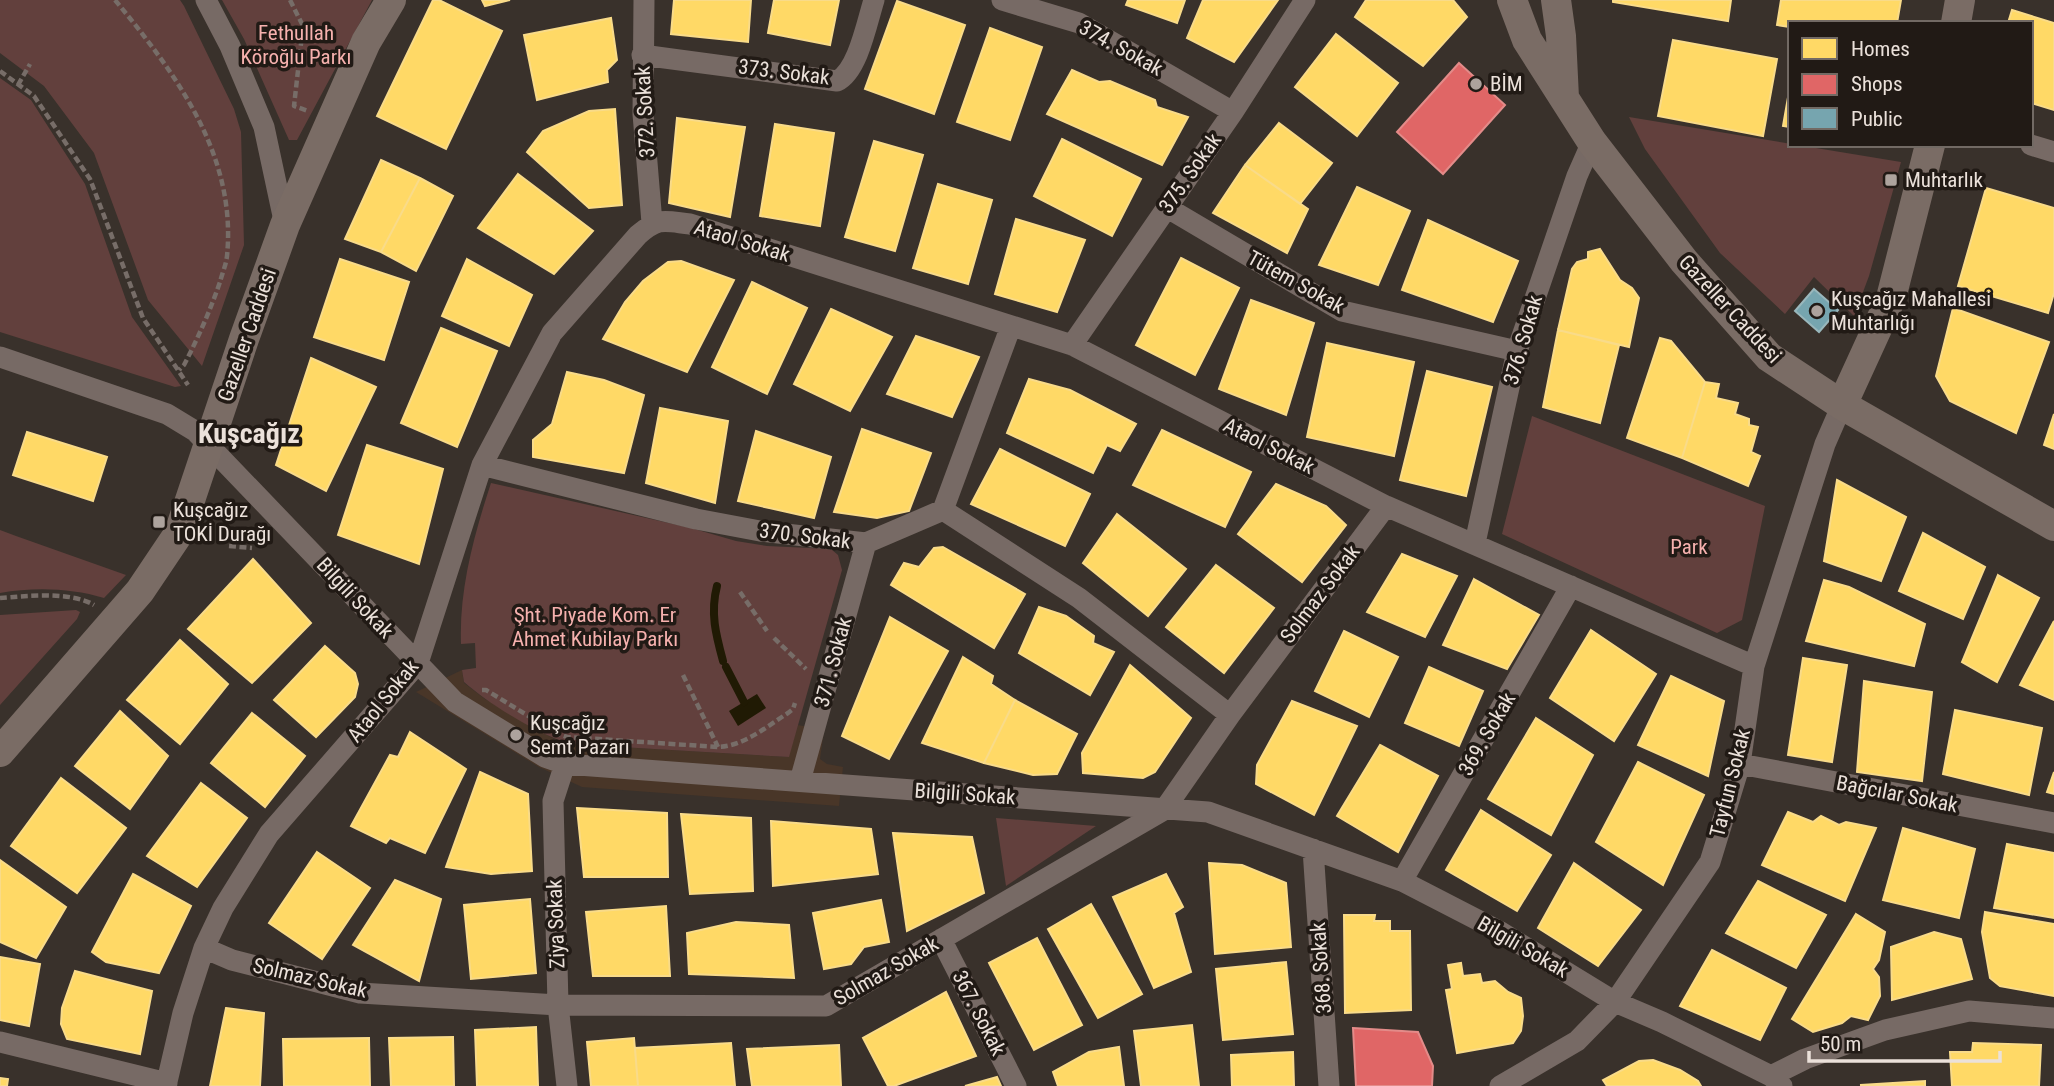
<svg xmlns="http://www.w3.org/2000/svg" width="2054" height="1086" viewBox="0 0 2054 1086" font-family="'Roboto Condensed',sans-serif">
<rect width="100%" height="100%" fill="#39312b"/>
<path fill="#493628" d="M462 670 464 683 485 699 554 739 570 744 788 757 798 725 824 730 820 759 827 764 843 767 839 806 582 787 539 767 416 692Z"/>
<path fill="#62403d" d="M0 0H180L184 6 234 109 241 132 244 245 202 366 148 300 94 153 44 86 0 53Z
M222 0H372L297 140H289L244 39Z
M0 78 31 100 85 184 132 317 181 386 175 387 0 332Z
M1629 117 1901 162 1869 276 1854 316 1814 277 1785 314 1720 253 1645 149Z
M1532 416 1765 506 1742 620 1717 633 1502 534Z
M491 483 691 528 736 541 767 546 831 549 838 555 842 570 789 757 570 744C538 734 490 705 464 682L462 670 476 668 475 643 461 644C459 589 474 535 491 483Z
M0 530 16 536 126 575 104 598C71 588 34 587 0 593Z
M76 610 80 612 77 619 0 705V615Z
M996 818 1096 826 1006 886Z"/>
<path fill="#201a04" d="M757 694 766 708 738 726 729 711Z"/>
<path fill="#ffd966" stroke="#f9db89" stroke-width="2" d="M433 0H439L502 31 446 149 377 116Z
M482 0H510L485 6Z
M674 0H751L748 42 671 34Z
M774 0H839L830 45 768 33Z
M1128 0H1185L1177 23 1126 5Z
M1203 0H1278L1234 62 1187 38Z
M1366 0H1453L1467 17 1423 66 1355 17Z
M1613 0H1731L1728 21 1613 2Z
M1781 0H1901L1897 23H1790V27L1777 25Z
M897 1 965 25 934 114 865 89Z
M2012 10 2054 23V110L2031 103V23H2008Z
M611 18 617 60 607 70 608 82 537 100 524 35Z
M990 28 1042 47 1010 140 957 122Z
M1336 34 1398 83 1357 136 1295 87Z
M1673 40 1777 59 1763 136 1658 116Z
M1072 70 1099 82 1110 81 1155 100 1157 107 1188 117 1162 165 1047 114Z
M1790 86V127L1783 126Z
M615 109 622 205 589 208 527 152 543 131 589 111Z
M677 118 745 127 730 217 669 203Z
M1279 123 1332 163 1300 204 1245 165Z
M775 124 834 133 820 226 760 216Z
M1062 139 1141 179 1112 236 1034 196Z
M874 141 923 155 895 251 845 237Z
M381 160 420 178 381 252 345 239Z
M1245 165 1308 209 1287 253 1213 213Z
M518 174 593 231 554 274 478 228Z
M420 178 453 196 416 271 381 252Z
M938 184 992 200 968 284 913 268Z
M1357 187 1410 211 1378 285 1319 265Z
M1986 188 2054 208V293L2048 313 1958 286Z
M1016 219 1085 240 1057 312 995 294Z
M1428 220 1518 261 1493 322 1402 290Z
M1600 249 1620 280 1632 288 1639 298 1629 347 1558 330 1572 269 1577 262 1588 259V252Z
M1181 258 1239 288 1195 375 1136 345Z
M340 259 409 282 384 360 314 337Z
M467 259 532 295 509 346 442 316Z
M681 261 734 280 687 372 603 339 625 302 643 281 668 262Z
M752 282 807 308 767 394 712 367Z
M1251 300 1314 323 1286 415 1219 389Z
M1953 308 2049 342 2016 433 1950 401 1936 376Z
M831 309 892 337 850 411 794 384Z
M441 328 497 351 457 447 401 423Z
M1558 330 1619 345 1600 423 1543 407Z
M916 336 979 357 952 417 887 394Z
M1660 338 1671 341 1705 382 1682 458 1627 438Z
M1327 343 1414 362 1394 456 1307 437Z
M311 358 376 387 326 491 276 465Z
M1427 371 1492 387 1466 496 1400 480Z
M567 372 604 380 644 395 624 473 533 457V440L552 424Z
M1029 379 1070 390 1136 424 1120 451 1107 445 1093 473 1007 433Z
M1705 382 1719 384 1716 398 1738 403 1735 414 1749 419V425L1758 427 1751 452 1760 456 1748 486 1682 458Z
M660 408 728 421 715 503 646 483Z
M2054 414V449L2044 445Z
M862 429 931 453 909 511 877 518 834 512Z
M1162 430 1251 472 1225 527 1133 485Z
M756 431 831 457 814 518 738 501Z
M27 432 107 457 93 501 13 475Z
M367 445 443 469 419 564 338 535Z
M1000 449 1090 494 1065 546 971 504Z
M1837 480 1906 517 1881 581 1824 561Z
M1276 484 1326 506 1346 525 1302 582 1238 534Z
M1117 514 1186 569 1148 616 1083 563Z
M1923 533 1985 567 1963 619 1899 591Z
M943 547 1025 594 994 648 891 585 904 563 919 567 934 548Z
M1402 554 1457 576 1425 637 1367 612Z
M253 559 311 623 252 683 188 629Z
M1216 565 1274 608 1224 673 1166 627Z
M1998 575 2039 598 1997 682 1962 662Z
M1474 579 1539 615 1507 669 1443 645Z
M1824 580 1849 587 1925 624 1914 666 1806 641Z
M1039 607 1066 616 1094 636 1093 643 1114 652 1090 695 1019 653Z
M890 617 948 651 889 759 842 736Z
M2054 621V700L2020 685Z
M1591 630 1656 674 1614 741 1550 698Z
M1344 631 1398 657 1369 717 1315 691Z
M180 640 228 684 180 744 127 700Z
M325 646 355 673 358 684 355 697 316 737 274 700Z
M963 657 993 676 991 684 1015 700 984 763 922 743Z
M1803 658 1847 665 1832 762 1788 755Z
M1130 665 1191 718 1155 772 1143 778 1083 773 1082 753Z
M1429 667 1483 691 1459 746 1405 723Z
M1671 676 1724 701 1708 776 1638 745Z
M1864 681 1932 692 1922 781 1857 772Z
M1015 700 1077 734 1057 774 1033 775 984 763Z
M1292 701 1357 726 1314 815 1256 784 1257 765Z
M1955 710 2042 728 2029 795 1943 774Z
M120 711 168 756 130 809 75 766Z
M252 713 305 756 265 807 211 763Z
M1536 718 1593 755 1551 835 1488 799Z
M410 732 466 769 425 853 390 838 386 843 351 826 390 755 398 757Z
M1380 745 1438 776 1398 852 1337 816Z
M1638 762 1704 795 1663 885 1596 842Z
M480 772 528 794 532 871 491 874 446 867Z
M2054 772V794L2047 792Z
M61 778 126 828 77 893 11 846Z
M201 783 247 818 197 887 147 856Z
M577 808 667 813 668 877H584Z
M1481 810 1551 855 1517 911 1446 870Z
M1788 812 1813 822 1821 816 1839 825 1846 822 1876 828 1845 901 1762 865Z
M681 814 751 818 753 891 690 894Z
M771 821 871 829 878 874 773 886Z
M1903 828 1975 849 1959 918 1883 900Z
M893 833 972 837 984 893 907 931Z
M2007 844 2054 853V918L1994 908Z
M317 852 370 888 322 959 269 923Z
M0 860 66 907 36 958 0 942Z
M1209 863 1242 865 1286 883 1291 947 1215 954Z
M1574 863 1641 910 1598 966 1538 928Z
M133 874 191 906 159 973 106 962 92 952Z
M1166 874 1183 907 1174 913 1191 972 1154 988 1113 897Z
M395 880 441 899 419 981 353 945Z
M1758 881 1826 915 1796 968 1726 933Z
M530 899 536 973 471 979 464 905Z
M881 900 889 942 864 947 851 964 824 969 813 913Z
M1091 904 1142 994 1098 1018 1048 929Z
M666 906 670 976H593L586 912Z
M1985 912 2054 924V996L2000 986 1990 978 1982 932Z
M1856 914 1885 932 1879 960 1873 969 1879 977 1880 996 1868 1020 1851 1016 1842 1023 1813 1032 1792 1019Z
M1344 915H1375L1374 921H1390V931H1410L1411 1010 1345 1013Z
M736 922 789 925 794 978 689 974 687 933Z
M1934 932 1961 939 1972 979 1892 1000 1891 947Z
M1037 938 1082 1025 1034 1050 989 963Z
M1712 950 1786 988 1760 1040 1680 1006Z
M0 957 40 964 29 1026 0 1020Z
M1286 962 1293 1034 1223 1040 1216 969Z
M1461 963 1463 976 1480 974 1482 983 1495 981 1508 992 1521 998 1523 1016 1521 1031 1513 1043 1457 1053 1446 990 1452 989 1448 965Z
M75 971 152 991 140 1054 67 1039 61 1024 62 1008Z
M946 992 976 1056 894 1086H888L863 1038Z
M226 1008 264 1013 260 1086H210Z
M1192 1025 1199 1086H1141L1134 1031Z
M536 1027 538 1086H477L475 1030Z
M453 1037 454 1086H391L389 1038Z
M369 1038 370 1086H284L283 1039Z
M634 1038 638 1086H591L587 1042Z
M731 1043 735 1086H638L635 1048Z
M1973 1043 2041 1045 2039 1086H1952L1950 1052H1972Z
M839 1045 841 1086H752L747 1049Z
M1119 1047 1124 1086H1058L1053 1072 1089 1052Z
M1293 1052 1294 1086H1232L1231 1055Z
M1653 1060 1680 1070 1698 1081 1701 1086H1607L1603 1080 1639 1061Z
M997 1077 1001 1086H965Z
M0 1078 8 1079 7 1086H0Z
M1925 1081V1086L1860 1085Z"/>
<path fill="#e06666" stroke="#e38b89" stroke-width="2" d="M1459 63 1505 105 1443 174 1397 132Z
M1353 1028 1418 1032 1433 1066 1432 1086H1356Z"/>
<path fill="#76a5af" stroke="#99b7bc" stroke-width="2" d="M1814 289 1838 310 1819 332 1795 311Z"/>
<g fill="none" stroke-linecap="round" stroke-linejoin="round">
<path stroke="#201a04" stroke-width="8" d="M717 586C710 613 716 635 723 661
M726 667 744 702"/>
<path stroke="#776d68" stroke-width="4.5" stroke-dasharray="7 3.5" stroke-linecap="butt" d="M115 0C176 74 237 155 227 256 226 265 222 274 220 282 210 311 198 338 184 365L179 370
M290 0 303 26 294 106 308 111
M0 71 34 96 90 179 143 318 188 385
M18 85 30 64
M229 546 252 548
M740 592 767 631
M0 598C26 596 71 591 94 605
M774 638 806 669
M683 675 718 747
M482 690H486L558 734 567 737 718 747C744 746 766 727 788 713L793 709 795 703"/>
<path stroke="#776a65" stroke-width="21" d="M206 0 230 46 264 127 285 225
M644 0 643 114 652 223
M1002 0 1079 23 1233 112
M642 55 837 81C858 71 867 22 874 0
M2031 145 2054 152
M1166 207 1342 311 1517 351
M1072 345 1233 112 1305 0
M0 357 167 414 195 431 455 702 545 757 565 764 1208 812 1402 881 1499 931 1615 1002 1662 1022 1771 1076 1782 1086
M482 465 696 519 760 531 866 543 943 510 1079 598 1230 715
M943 510 1011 326
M1475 543 1517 351 1577 176 1592 142
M565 764 553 801 558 1005 567 1086
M1740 764 2054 823
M800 781 866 543
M1313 849 1329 1086
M1402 881 1571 586
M941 939 1016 1086
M204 948 232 960 360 993 558 1005 826 1006 1164 810 1230 715 1386 506
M0 1042 167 1083
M1771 1076 1805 1059 1885 1030 1969 1011 2054 1018
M166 1086 183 1013 204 948 223 908 269 834 418 663 482 465 552 333 638 235C659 217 663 221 690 224L1072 345 1386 506 1754 666
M1500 1086 1577 1041 1615 1002 1710 862 1740 764 1754 666 1825 444 1842 405"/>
<path stroke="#7a6c65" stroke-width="30" d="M1512 0 1527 40 1592 142 1684 261 1769 357 1842 405 2054 526
M1556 0 1561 36 1564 98
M1956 23 1960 0
M1842 405 1891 298 1930 145
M0 752 140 591 179 533 244 339 285 225 366 42 391 0"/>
</g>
<g fill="#ada39d" stroke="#211a15" stroke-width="2.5">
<circle cx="1476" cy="84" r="7"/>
<rect x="1884" y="173" width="14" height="14" rx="3.5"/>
<circle cx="1817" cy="311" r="7"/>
<rect x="152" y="515" width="14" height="14" rx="3.5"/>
<circle cx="516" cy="735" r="7"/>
</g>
<g text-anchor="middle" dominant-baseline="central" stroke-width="7" stroke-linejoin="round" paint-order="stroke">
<g font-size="21" fill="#f6b1ae" stroke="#211a15">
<text x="296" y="33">Fethullah<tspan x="296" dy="24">Köroğlu Parkı</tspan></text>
<text x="1689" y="547">Park</text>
<text x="595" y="615">Şht. Piyade Kom. Er<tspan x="595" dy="24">Ahmet Kubilay Parkı</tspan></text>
</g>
<g font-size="21" fill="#ebe1da" stroke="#211a15">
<text transform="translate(1121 48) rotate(29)">374. Sokak</text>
<text transform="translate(784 72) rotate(7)">373. Sokak</text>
<text transform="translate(645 112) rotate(-93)">372. Sokak</text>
<text transform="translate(1190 173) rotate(-55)">375. Sokak</text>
<text transform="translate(742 241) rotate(17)">Ataol Sokak</text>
<text transform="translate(1296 282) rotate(29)">Tütem Sokak</text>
<text transform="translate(1730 309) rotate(47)">Gazeller Caddesi</text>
<text transform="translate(247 335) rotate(-71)">Gazeller Caddesi</text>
<text transform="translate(1523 340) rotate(-74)">376. Sokak</text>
<text transform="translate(1269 446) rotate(27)">Ataol Sokak</text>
<text transform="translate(805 536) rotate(7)">370. Sokak</text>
<text transform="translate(1320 594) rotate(-53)">Solmaz Sokak</text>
<text transform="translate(355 598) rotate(47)">Bilgili Sokak</text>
<text transform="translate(833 662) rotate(-75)">371. Sokak</text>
<text transform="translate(383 701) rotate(-51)">Ataol Sokak</text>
<text transform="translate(1487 734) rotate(-60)">369. Sokak</text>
<text transform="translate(1730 783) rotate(-76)">Tayfun Sokak</text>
<text transform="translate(965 794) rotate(4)">Bilgili Sokak</text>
<text transform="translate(1897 794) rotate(11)">Bağcılar Sokak</text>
<text transform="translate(556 924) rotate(-92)">Ziya Sokak</text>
<text transform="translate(1523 947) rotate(30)">Bilgili Sokak</text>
<text transform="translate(1321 968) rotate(-94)">368. Sokak</text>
<text transform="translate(886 971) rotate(-30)">Solmaz Sokak</text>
<text transform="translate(310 978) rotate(13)">Solmaz Sokak</text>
<text transform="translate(979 1013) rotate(63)">367. Sokak</text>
</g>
<g font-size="21" fill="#ebe1da" stroke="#211a15" text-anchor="start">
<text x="1490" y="84">BİM</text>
<text x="1905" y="180">Muhtarlık</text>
<text x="1831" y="299">Kuşcağız Mahallesi<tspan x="1831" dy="24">Muhtarlığı</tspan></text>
<text x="173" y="510">Kuşcağız<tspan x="173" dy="24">TOKİ Durağı</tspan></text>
<text x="530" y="723">Kuşcağız<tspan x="530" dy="24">Semt Pazarı</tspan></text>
</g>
<g font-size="28" font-weight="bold" fill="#ebe1da" stroke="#211a15">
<text x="249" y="433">Kuşcağız</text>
</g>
</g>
<rect x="1788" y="21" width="245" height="126" fill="#211a15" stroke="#726a64" stroke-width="2"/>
<rect x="1802" y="38" width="35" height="21" fill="#ffd966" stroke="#726a64" stroke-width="2"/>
<text x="1851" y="56" font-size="21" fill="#ebe1da">Homes</text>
<rect x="1802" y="74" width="35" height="21" fill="#e06666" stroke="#726a64" stroke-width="2"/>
<text x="1851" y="91" font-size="21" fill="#ebe1da">Shops</text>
<rect x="1802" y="108" width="35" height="21" fill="#76a5af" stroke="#726a64" stroke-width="2"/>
<text x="1851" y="126" font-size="21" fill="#ebe1da">Public</text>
<path d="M1809 1051v10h191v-10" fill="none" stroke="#ebe1da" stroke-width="3.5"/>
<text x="1820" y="1051" font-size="21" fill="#ebe1da" stroke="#211a15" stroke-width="5" paint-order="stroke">50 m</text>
</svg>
